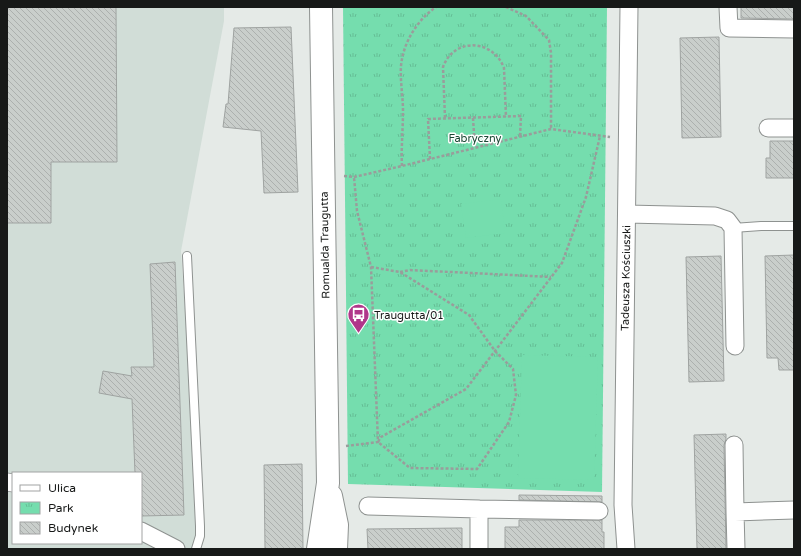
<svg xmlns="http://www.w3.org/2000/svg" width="801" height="556" viewBox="0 0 801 556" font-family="'Varela Round',sans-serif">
<defs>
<pattern id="park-tufts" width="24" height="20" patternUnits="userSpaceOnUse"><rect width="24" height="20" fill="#75ddae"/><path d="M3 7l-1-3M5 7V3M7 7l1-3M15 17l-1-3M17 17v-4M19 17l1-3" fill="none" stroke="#64bd95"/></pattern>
<pattern id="building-back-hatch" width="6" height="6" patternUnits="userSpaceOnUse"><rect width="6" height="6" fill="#c9cecb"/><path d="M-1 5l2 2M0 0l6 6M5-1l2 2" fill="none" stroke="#acb0ae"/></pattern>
</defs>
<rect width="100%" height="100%" fill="#e5eae7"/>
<path fill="#d1ddd7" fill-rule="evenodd" d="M7 7H224V21L181 251 200 526 196 549H7ZM13 473H141V543H13Z"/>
<path fill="url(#park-tufts)" d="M343 7H607L602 492 348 484Z"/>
<path fill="#75ddae" d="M501 199 505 233 466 238 461 204Z
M522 355 598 357 594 480 518 478Z"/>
<path fill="url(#building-back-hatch)" stroke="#9fa3a1" d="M7 7H116L117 162H51V223H7Z
M741 7H794V19L741 18Z
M291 27 298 192 264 193 261 131 223 127 226 104H228L234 28Z
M719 37 721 137 682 138 680 38Z
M770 141H794V178H766V158H770Z
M794 255V370H779L778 358H767L765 256Z
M721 256 724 381 689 382 686 257Z
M175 262 184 515 141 516V473H135L132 399 99 393 103 371 132 376 131 367H154L150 264Z
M726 434V439L724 445 726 549H697L694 435Z
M302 464 303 549H265L264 465Z
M519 495 602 496V502L519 500Z
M519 520H602V532H604V549H505V527H519Z
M462 528V549H368L367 529Z"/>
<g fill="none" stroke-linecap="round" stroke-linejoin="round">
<defs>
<path id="service" d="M733 228 761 226H794
M187 256 200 526V536L196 549"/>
<path id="minor" d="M728 7 729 28 794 29
M768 128H794
M627 214 715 216 727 220 733 228 735 346
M734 445 735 512 794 510
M7 482 13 483
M368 506 479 509
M735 512 736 549
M141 531 176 549
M479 549V509L599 511
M626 549 623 505 629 7"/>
<path id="secondary" d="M331 496 337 525 336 549
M318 549 328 483 321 7"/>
</defs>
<use href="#service" stroke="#8e9290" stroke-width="10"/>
<use href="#minor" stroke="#8e9290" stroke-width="19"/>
<use href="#secondary" stroke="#8e9290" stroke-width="24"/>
<path stroke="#999d9b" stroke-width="2.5" stroke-dasharray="3 2" stroke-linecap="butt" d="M506 7 526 16 549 40 551 53V129
M445 118 443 67C454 37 493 39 504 68L506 117
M473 118 475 148
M430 159 428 119 521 116 520 136
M402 166C401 148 403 130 403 111 403 96 400 81 401 66 403 43 417 20 436 7
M344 176 354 177 402 166 551 129 610 137
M371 267 400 272 469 315 495 351 513 369 516 395 509 422 477 469 410 468 378 442 381 437 466 389 562 263 586 197 600 136
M400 272 410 270 551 277
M346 446 378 442 371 267 357 211 354 177"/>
<use href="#service" stroke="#fff" stroke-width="8"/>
<use href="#minor" stroke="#fff" stroke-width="17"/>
<use href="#secondary" stroke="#fff" stroke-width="22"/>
</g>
<defs>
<symbol id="bus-pin" viewBox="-11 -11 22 30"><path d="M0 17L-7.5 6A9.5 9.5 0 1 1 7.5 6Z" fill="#b0368a" stroke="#fff"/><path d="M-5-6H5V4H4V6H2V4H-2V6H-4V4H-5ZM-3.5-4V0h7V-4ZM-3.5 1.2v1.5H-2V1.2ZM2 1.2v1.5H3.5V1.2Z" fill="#fff"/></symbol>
</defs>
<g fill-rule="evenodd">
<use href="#bus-pin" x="346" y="302" width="25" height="34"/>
</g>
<g text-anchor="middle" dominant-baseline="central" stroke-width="3" stroke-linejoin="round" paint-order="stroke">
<g font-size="11" fill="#1b4935" stroke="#fff">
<text x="475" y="138">Fabryczny</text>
</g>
<g font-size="11" fill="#171918" stroke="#fff">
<text transform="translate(325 245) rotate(-91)">Romualda Traugutta</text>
<text transform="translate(626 278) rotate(-89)">Tadeusza Kościuszki</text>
</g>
<g font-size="11" fill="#171918" stroke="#fff" text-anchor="start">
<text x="374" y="315">Traugutta/01</text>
</g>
</g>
<rect width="801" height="556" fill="none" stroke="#171918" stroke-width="16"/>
<rect x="12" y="472" width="130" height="72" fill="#ffffff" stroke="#a2a3a3"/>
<rect x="20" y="485" width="20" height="6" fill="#ffffff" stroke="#a2a3a3"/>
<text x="48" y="492" font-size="12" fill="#171918">Ulica</text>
<rect x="20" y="502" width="20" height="12" fill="url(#park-tufts)" stroke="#a2a3a3"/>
<text x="48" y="512" font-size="12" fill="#171918">Park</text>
<rect x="20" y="522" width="20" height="12" fill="url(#building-back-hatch)" stroke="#a2a3a3"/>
<text x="48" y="532" font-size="12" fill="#171918">Budynek</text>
</svg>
